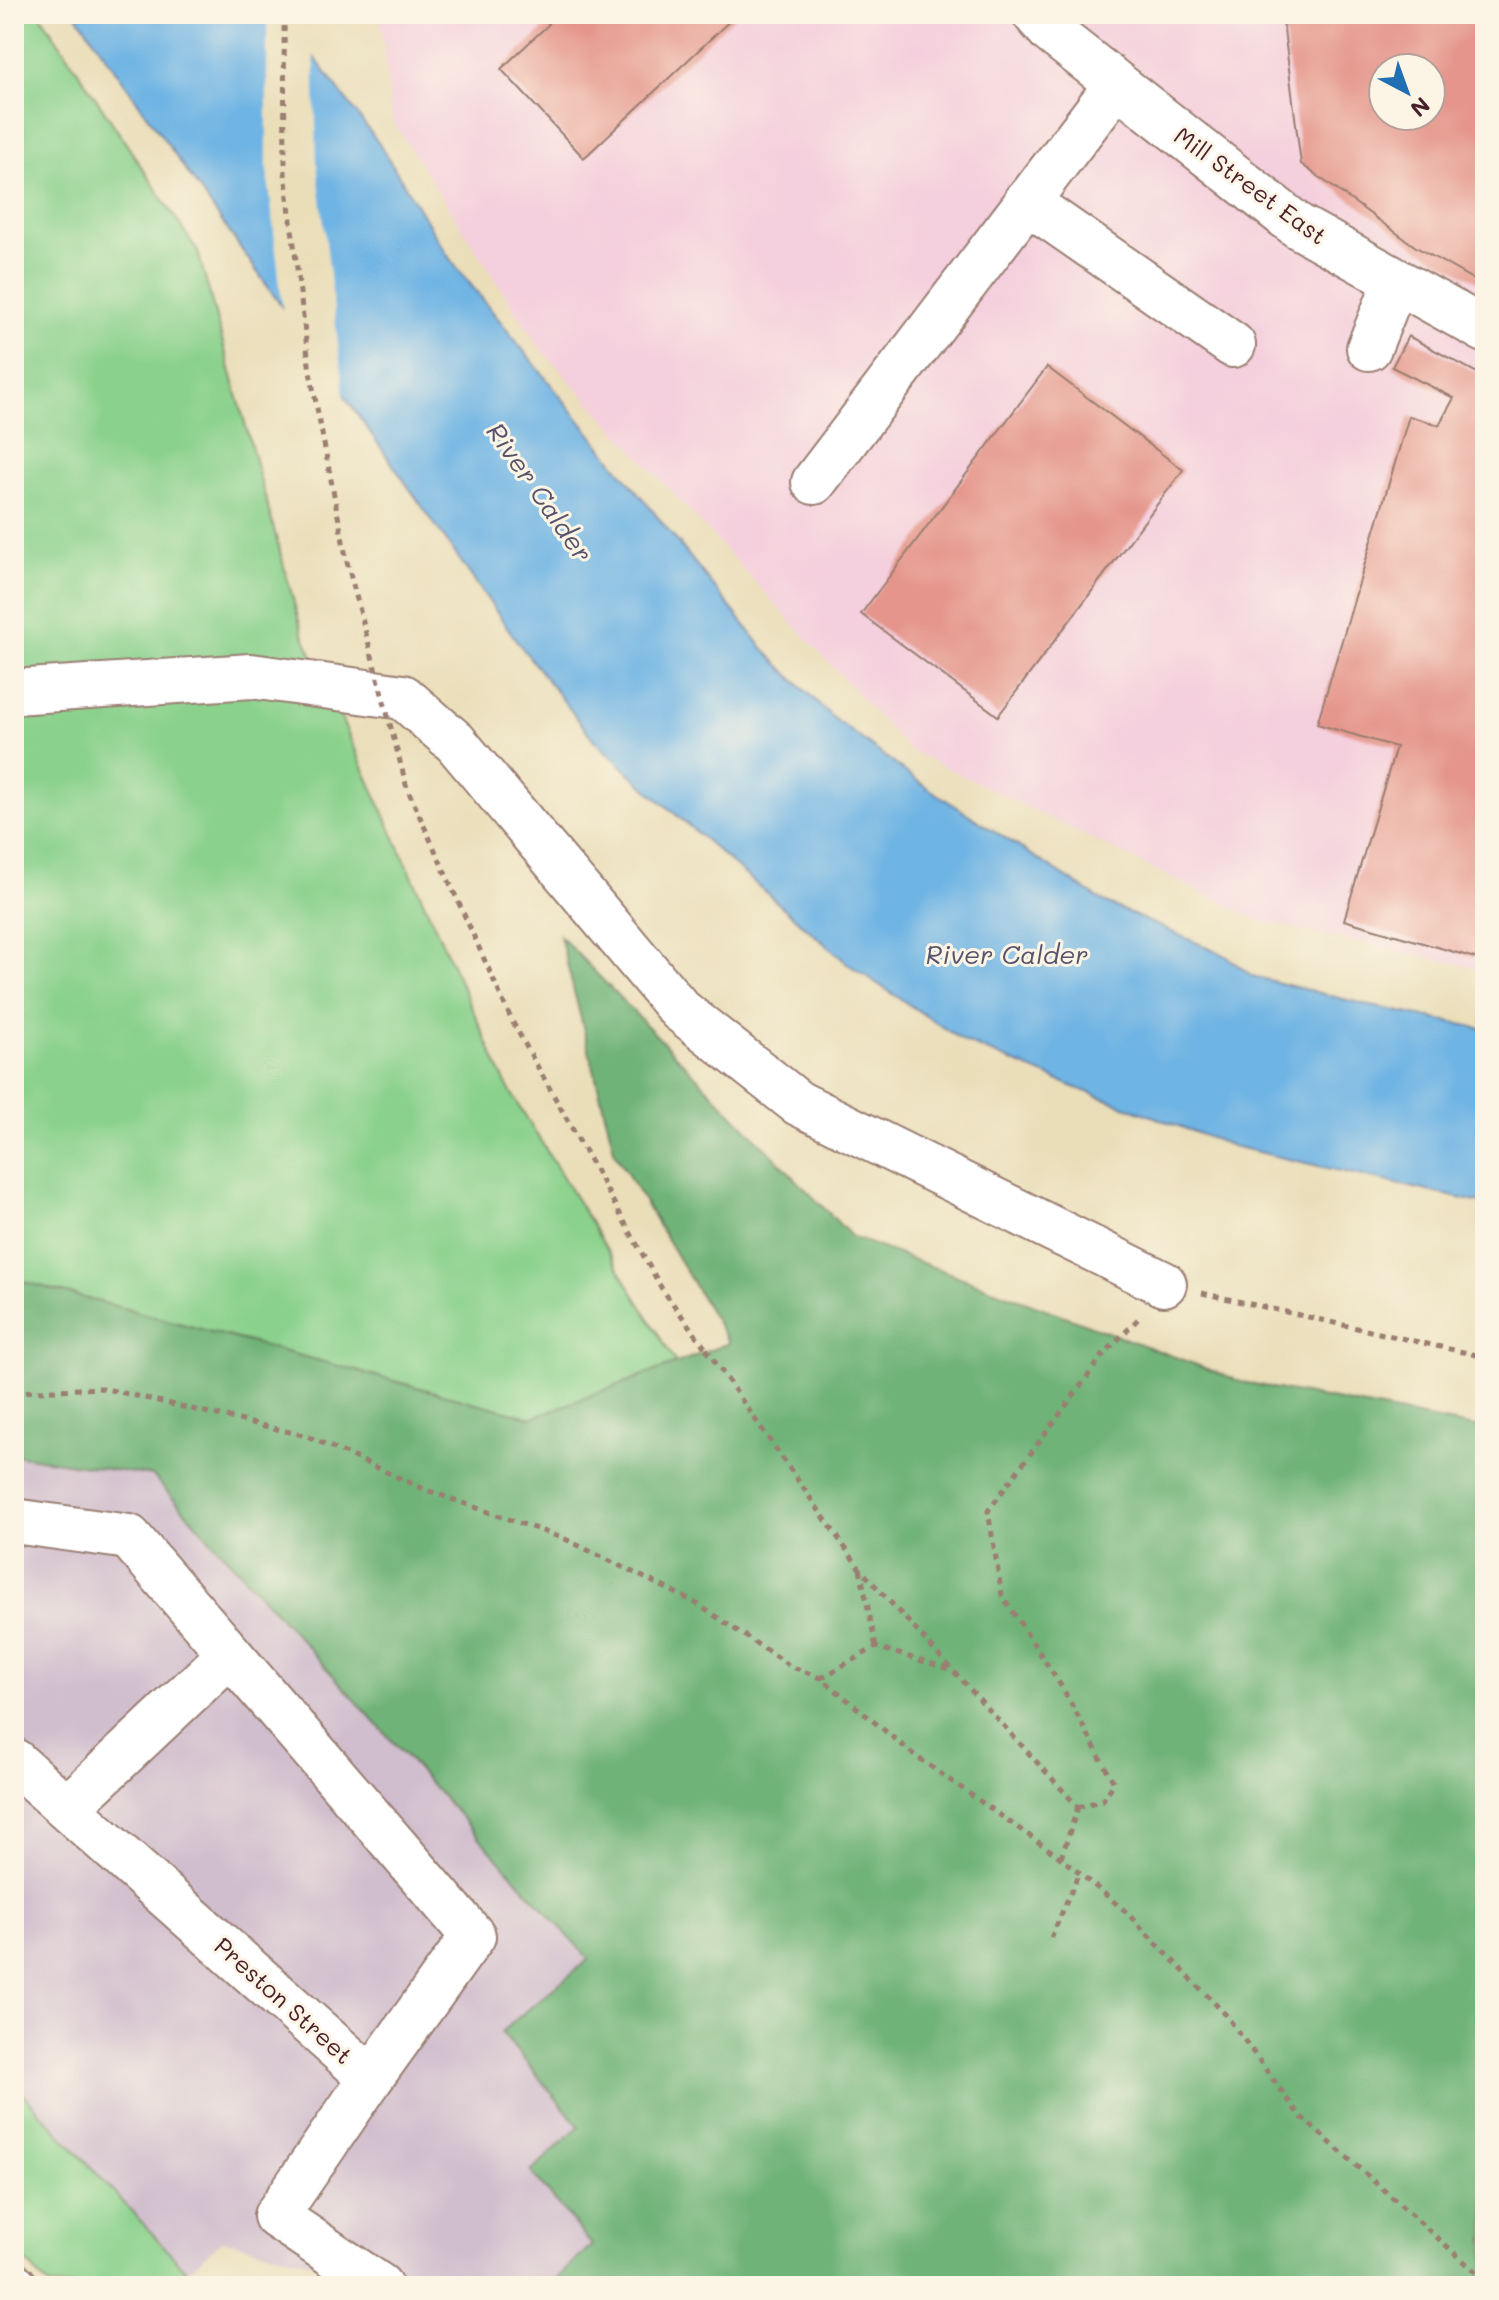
<svg xmlns="http://www.w3.org/2000/svg" width="1499" height="2300" viewBox="0 0 1499 2300" font-family="Mali,sans-serif">
<rect width="100%" height="100%" fill="#fcf5e5"/>
<filter id="ink" filterUnits="userSpaceOnUse"><feTurbulence type="fractalNoise" baseFrequency=".0125" numOctaves="2"/><feDisplacementMap in="SourceGraphic" scale="16" xChannelSelector="R" yChannelSelector="G"/><feConvolveMatrix kernelMatrix="1 2 1 2 8 2 1 2 1" color-interpolation-filters="sRGB"/></filter>
<filter id="wash" filterUnits="userSpaceOnUse"><feTurbulence type="fractalNoise" baseFrequency=".006" numOctaves="4" result="noise"/><feDisplacementMap in="SourceGraphic" scale="32" xChannelSelector="R" yChannelSelector="G"/><feGaussianBlur stdDeviation="1.8" result="paint"/><feColorMatrix in="noise" values="0 0 0 0 0 0 0 0 0 0 0 0 0 0 0 0 0 1.4 0 .05"/><feComposite in="paint" operator="in"/></filter>
<g filter="url(#wash)">
<rect width="100%" height="100%" fill="#eadeb9"/>
<path fill="#f4cfdd" fill-rule="evenodd" d="M380 14H1035L1051 32 1075 14H1485V970L1260 921 908 749 540 348 392 120ZM1383 68H1431V116H1383Z"/>
<path fill="#d0bdcd" d="M14 1455 153 1476 590 1959 501 2033 579 2126 531 2172 592 2245 549 2286H500L485 2279 477 2286H408L349 2243 331 2267 223 2240 187 2271 14 2084Z"/>
<path fill="#8ad18c" stroke="#6a785c" stroke-width="2" d="M14 14H40L198 252 302 632 506 1084 676 1363 532 1418 14 1279Z
M14 2084 187 2271 167 2286H49L14 2249Z"/>
<path fill="#6fb378" stroke="#5c6952" stroke-width="2" d="M560 936 852 1237 1242 1382 1485 1429V2286H549L592 2245 531 2172 579 2126 501 2032 589 1959 153 1476 14 1455V1279L532 1418 729 1343 615 1153Z"/>
<path fill="#6eb4e4" stroke="#5c6a88" stroke-width="2" d="M76 14H282L380 145 450 259 767 653 832 717 923 785 1106 903 1225 955 1252 976 1371 1006 1485 1029V1204L1232 1146 1074 1087 965 1042 848 964 650 792 594 740 519 644Z"/>
<path fill="#eadeb9" d="M267 14H287L314 48 317 164 345 404 283 313 267 168Z"/>
<g id="blocks">
<path fill="#e5958b" fill-rule="evenodd" d="M539 14H737L584 158 501 69 549 24Z
M1282 14H1485V286L1416 247 1301 164ZM1383 68H1431V116H1383Z
M1408 336 1485 377V961L1344 920 1396 747 1317 724 1409 416 1439 425 1454 398 1392 367Z
M1047 367 1183 470 998 716 861 614Z"/>
</g>
</g>
<g filter="url(#ink)">
<use href="#blocks" fill-opacity="0" stroke="#9a7e72" stroke-width="2"/>
<g fill="none" stroke-linecap="round" stroke-linejoin="round">
<defs>
<path id="minor" d="M1035 14 1051 32 1298 226 1485 330
M1026 201 1233 345
M1369 348 1396 281
M814 482 1117 84
M14 692 251 676 403 697 455 742 680 1010 798 1103 1164 1284
M14 1521 129 1537 230 1654 69 1806
M230 1654 473 1936 371 2078
M14 1761 371 2078 276 2216 380 2286
M14 2285 15 2286"/>
</defs>
<use href="#minor" stroke="#9a7e72" stroke-width="48"/>
<path stroke="#9a7e72" stroke-width="5" stroke-dasharray="6 6" stroke-linecap="butt" d="M1202 1293 1485 1357
M706 1349 860 1569 1078 1807
M14 1392 102 1388 307 1436 426 1490 565 1539 694 1602 790 1666 821 1678 913 1754 1061 1858 1124 1910 1226 2015 1299 2115 1485 2280
M860 1569 876 1647
M821 1678 876 1647 952 1670
M1078 1807 1103 1800 1114 1783 1063 1689 1002 1595 988 1511 1104 1354 1141 1316
M1061 1858 1078 1807
M1051 1938 1079 1873"/>
<use href="#minor" stroke="#fff" stroke-width="44"/>
<path stroke="#9a7e72" stroke-width="5" stroke-dasharray="6 6" stroke-linecap="butt" d="M284 14 285 173 310 372 347 562 407 788 512 1021 662 1289 706 1349"/>
</g>
</g>
<g text-anchor="middle" dominant-baseline="central" stroke-width="6" stroke-linejoin="round" paint-order="stroke">
<g font-size="24" fill="#4a1f2b" stroke="#fcf5e5">
<text transform="translate(1251 185) rotate(36)">Mill Street East</text>
<text transform="translate(284 2000) rotate(42)">Preston Street</text>
</g>
<g font-size="26" font-style="italic" fill="#57536c" stroke="#fcf5e5">
<text transform="translate(540 492) rotate(55)">River Calder</text>
<text x="1007" y="954">River Calder</text>
</g>
</g>
<rect width="1499" height="2300" fill="none" stroke="#fcf5e5" stroke-width="48"/>
<g transform="translate(1407 92) rotate(139)"><circle r="38" fill="#fcf5e5" stroke="#b59f9b" stroke-width="2"/>
<path d="M0-6L14 30L0 20L-14 30Z" fill="#1f6fb2"/>
<text y="-12" font-size="22" font-weight="bold" text-anchor="middle" fill="#4a1f2b">N</text>
</g>
</svg>
